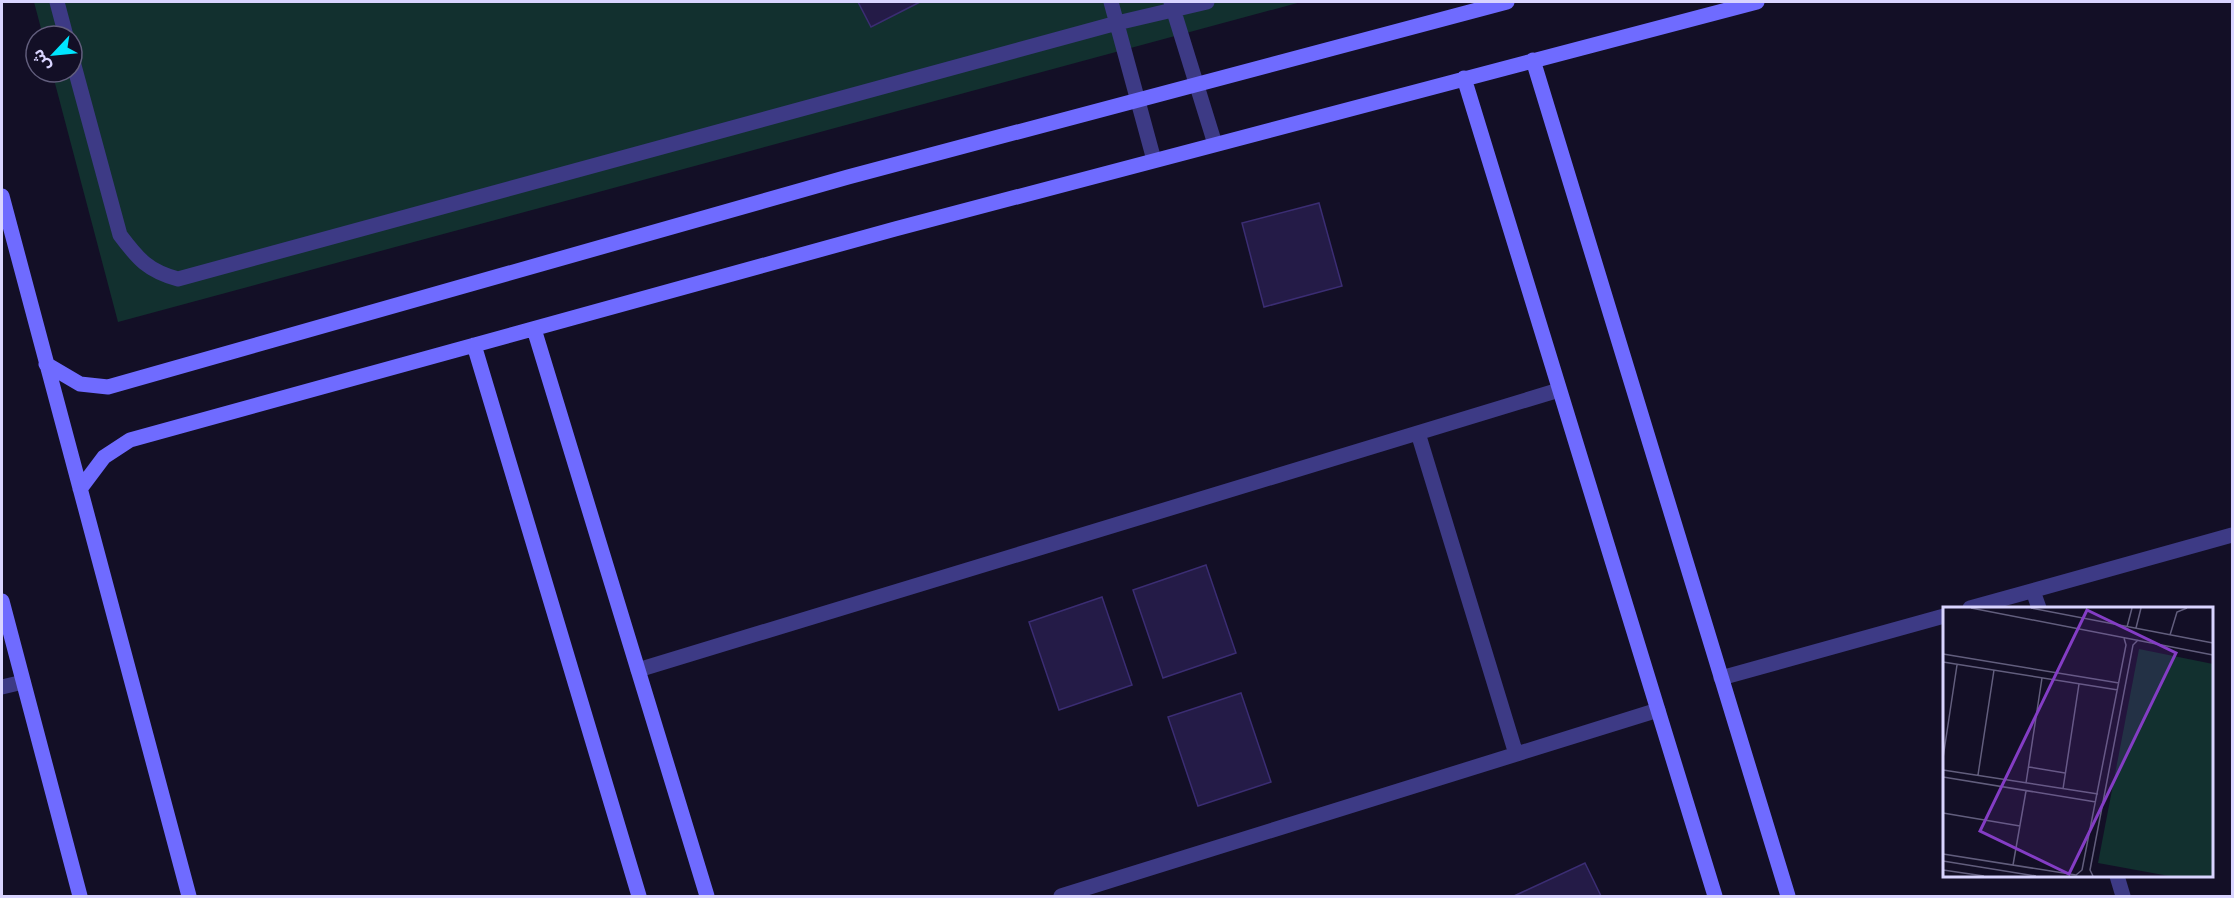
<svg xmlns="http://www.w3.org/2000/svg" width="2234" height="898" viewBox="0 0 2234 898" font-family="'Varela Round','Noto Sans Arabic',sans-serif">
<rect width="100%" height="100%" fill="#130f26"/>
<path fill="#12302f" d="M34 2H1301L118 322 52 72H72V36H43Z"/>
<path fill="#241b47" stroke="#3b2d73" stroke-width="1.5" d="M858 2H920L871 27Z
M1319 203 1342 286 1264 307 1242 223Z
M1206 565 1236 653 1163 678 1133 590Z
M1102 597 1132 685 1059 710 1029 622Z
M1241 693 1271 782 1198 806 1168 717Z
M1585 863 1601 896H1514Z"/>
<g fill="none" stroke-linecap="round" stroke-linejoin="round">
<path stroke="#3d3a85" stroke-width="15" d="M57 2 66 36
M1111 2 1154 160
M1171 2 1215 144
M72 58 120 235C138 259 148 271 178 279L1117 23 1207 2"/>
<path stroke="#3d3a85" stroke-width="15" d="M1418 433 1516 754
M2033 591 2039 608
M1970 608 2232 535
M638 670 1559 390
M1721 678 1944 616
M2 687 23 682
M2117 876 2123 896
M1061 896 1658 710"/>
<path stroke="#6f6bff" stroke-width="15" d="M1533 60 1788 896
M1464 78 1715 896
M2 196 189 896
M534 329 707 896
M474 345 639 896
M46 364 80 384 108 387 848 177 1507 2
M80 489 104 457 130 440 895 229 1757 2
M2 601 80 896"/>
</g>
<g transform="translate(1943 607)">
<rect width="270" height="270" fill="#130f26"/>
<path d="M196 42 270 57V269H226L155 256Z" fill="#12302f"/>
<path fill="none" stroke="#625e7d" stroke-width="1.5" d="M28 1 270 48M88 1 270 36M184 20 189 1M193 21 198 1M227 28 234 5 244 1M0 47 176 76M0 55 175 83M0 151 14 58M86 160 122 166M0 163 155 187M35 168 51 63M0 170 153 195M83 176 99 71M120 182 136 77M0 206 77 219M0 247 133 268 139 263M0 254 93 269M70 258 83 184M0 263 41 269M139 263 183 38 181 31M150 269 147 263 190 38 195 33"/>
<path fill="#843dc5" fill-opacity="0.15" stroke="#843dc5" stroke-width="3" d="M144 3 233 46 126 267 37 224Z"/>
<rect width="270" height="270" fill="none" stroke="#d9d4ff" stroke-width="3"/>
</g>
<rect width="2234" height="898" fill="none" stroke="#d9d4ff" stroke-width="6"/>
<g transform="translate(54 54) rotate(244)"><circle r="28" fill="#130f26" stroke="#625e7d" stroke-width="1.5"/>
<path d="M0-4.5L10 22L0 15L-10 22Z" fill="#00e5ff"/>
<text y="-9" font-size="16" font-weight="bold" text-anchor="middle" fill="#d9d4ff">ش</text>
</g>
</svg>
